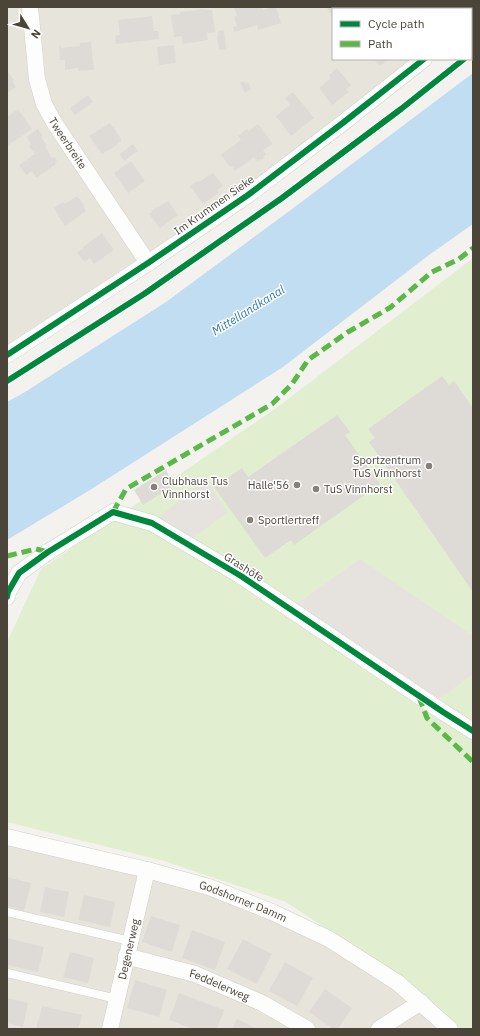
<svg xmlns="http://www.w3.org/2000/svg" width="480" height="1036" viewBox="0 0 480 1036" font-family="'IBM Plex Sans',sans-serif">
<rect width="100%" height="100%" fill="#f4f2ee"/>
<path fill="#e7e4dc" d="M7 7H473V25L471 27V9H333V59H434L252 200 153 270 7 362Z
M7 837 272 912 425 1001 455 1029H7Z"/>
<path fill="#e1eecf" d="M473 258V1029H461L416 988 286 902 164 861 7 822V642L41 569 275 409Z"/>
<path fill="#e6e3df" d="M205 479 228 512 186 543 152 523Z
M360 559 473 636V674L436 701 294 606Z"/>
<path fill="#c0ddf1" d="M473 73V224L429 255 283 367 90 490 7 540V402L25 392 166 302 292 209Z"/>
<path fill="#dedbd6" d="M234 7H262L263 10 272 7H276L281 23 258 30 257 25 234 32 233 27 237 26 234 17 237 16Z
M329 7H363L361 9H333V16L327 9Z
M408 7H415L416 9 418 7H448L446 9H406Z
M204 9V10H212L215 32 207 33 208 40 183 44 182 36 174 37 171 15 180 14V12Z
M152 16 154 31H158L159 39 116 44 115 36 120 35 118 20Z
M224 30 226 49 219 50 217 36H218V31Z
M91 42 94 70 78 71V68L65 70V60H60L59 45H60L61 48 80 46V43Z
M174 45 176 63 159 65 157 47Z
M373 59H389L380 66Z
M337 68 351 85 346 89 349 92 332 105 319 88 331 78 329 75Z
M7 70 14 80 12 81 16 87 7 93Z
M244 81 246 84 248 82 251 89 245 93 240 83Z
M293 92 314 118 291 136 276 116 290 105 285 98Z
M88 95 93 102 75 115 70 108Z
M18 109 32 129 7 146V117Z
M110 123 122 140 117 144V145L102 154 89 136Z
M258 124 273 144 263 150 266 154 263 157 264 158 262 160 261 159 257 161 254 157 235 171 232 166 230 167 221 155 241 140 238 136 247 129 249 131Z
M38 129 43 136 41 137 47 146 45 147 52 158 55 157 57 161 55 162 56 164 36 178 32 171 26 175 19 165 35 154 29 146 31 144 26 137Z
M133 144 138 151 124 161 120 154Z
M131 161 145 181 128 193 114 173Z
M213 173 223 186 217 190 219 193 203 204 190 186 198 181 199 182Z
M77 196 84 205 83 206 86 211 65 226 58 216H59L54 208 63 202 65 204Z
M168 201 178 215 160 228 149 214 152 212 151 211 156 207 157 208Z
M102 233 114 250 94 264 90 258 84 262 77 252 83 248V247Z
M442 376 449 385 454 381 473 408V592L369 442 375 438 368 429Z
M337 415 350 432 345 435 380 484 294 545 291 540 265 558 214 487 242 468 248 477Z
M166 470 174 485 143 505 134 490Z
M7 877 31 883 24 911 7 906Z
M45 887 69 892 64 917 40 912Z
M84 895 115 902 110 927 78 920Z
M151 916 180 925 172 952 142 942Z
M192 930 225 942 215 970 182 958Z
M7 938 44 947 38 972 7 965Z
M243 939 272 954 257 984 227 969Z
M70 952 94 958 88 983 63 977Z
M285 962 313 978 297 1006 269 991Z
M135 980 167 990 159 1017 127 1008Z
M325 989 352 1008 338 1029H333L309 1012Z
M179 993 224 1010 217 1029H193L169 1020Z
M7 998 28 1003 23 1027 7 1023Z
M42 1006 82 1015 78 1029H36Z
M237 1019 257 1029H232Z"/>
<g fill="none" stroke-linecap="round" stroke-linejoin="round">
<defs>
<path id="service" d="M7 912 130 941
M7 973 117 999"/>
<g id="minor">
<path id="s1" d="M30 7 37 79 44 104 55 124 148 263"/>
<path d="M471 17 473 14"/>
<path d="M7 355 148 263 248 195 344 122 424 59"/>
<path d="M7 597 8 592 19 573 48 552 113 512 152 523 241 576 443 712 473 731"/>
<path id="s2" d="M7 837 147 870 209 887 272 912 329 939 398 983 450 1029"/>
<path id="s3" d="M126 956 195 974 262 1003 307 1029"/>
<path id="s4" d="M110 1029 147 870"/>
<path d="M379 1029 421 1002"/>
</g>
</defs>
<use href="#service" stroke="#d2d0cb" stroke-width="9"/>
<use href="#minor" stroke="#d2d0cb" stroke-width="17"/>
<use href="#service" stroke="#fdfdfc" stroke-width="8"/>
<use href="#minor" stroke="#fdfdfc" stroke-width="16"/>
<path stroke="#58b947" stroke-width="5" stroke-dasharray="10 5" stroke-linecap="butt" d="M471 53 473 52
M113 512 126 489 272 404 292 384 308 360 348 332 391 307 432 272 459 259 473 248
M7 556 36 549 48 552
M419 697 427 718 473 762"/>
<defs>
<path id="cycleway" d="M7 355 148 263 248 195 344 122 424 59
M7 381 144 294 282 198 401 109 464 59
M7 597 8 592 19 573 48 552 113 512 152 523 241 576 443 712 473 731"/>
</defs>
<use href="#cycleway" stroke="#fff" stroke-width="8"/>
<use href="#cycleway" stroke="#00873e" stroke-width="6"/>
</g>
<g fill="#868178" stroke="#fff" stroke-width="1.5">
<circle cx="429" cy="466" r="4"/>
<circle cx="297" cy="485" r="4"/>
<circle cx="154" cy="487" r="4"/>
<circle cx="316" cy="489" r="4"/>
<circle cx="250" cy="520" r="4"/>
</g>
<g text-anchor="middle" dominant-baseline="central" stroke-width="3" stroke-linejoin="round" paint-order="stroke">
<g font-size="11" fill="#4b4439" stroke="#fff">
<text stroke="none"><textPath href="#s1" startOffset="144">Tweerbreite</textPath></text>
<text transform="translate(214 205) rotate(-35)">Im Krummen Sieke</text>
<text transform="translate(244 567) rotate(32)">Grashöfe</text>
<text stroke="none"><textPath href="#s2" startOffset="245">Godshorner Damm</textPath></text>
<text stroke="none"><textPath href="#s4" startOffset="82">Degenerweg</textPath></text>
<text stroke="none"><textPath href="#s3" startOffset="98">Feddelerweg</textPath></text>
</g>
<g font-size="11" fill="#4b4439" stroke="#fff" text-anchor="start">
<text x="421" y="460" text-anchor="end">Sportzentrum<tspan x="421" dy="13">TuS Vinnhorst</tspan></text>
<text x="162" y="481">Clubhaus Tus<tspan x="162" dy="13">Vinnhorst</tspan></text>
<text x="289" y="485" text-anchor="end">Halle'56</text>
<text x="324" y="489">TuS Vinnhorst</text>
<text x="258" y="520">Sportlertreff</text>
</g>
<g font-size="12" font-style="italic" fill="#2e7ab2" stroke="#fff">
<text transform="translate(248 310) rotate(-32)">Mittellandkanal</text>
</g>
</g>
<rect width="480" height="1036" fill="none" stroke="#4b4439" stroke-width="16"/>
<rect x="332" y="8" width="140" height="52" fill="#ffffff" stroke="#b7b4b0"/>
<rect x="340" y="21" width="20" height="6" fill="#00873e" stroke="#b7b4b0"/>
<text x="368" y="28" font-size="12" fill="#4b4439">Cycle path</text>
<rect x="340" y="41" width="20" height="6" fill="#58b947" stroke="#b7b4b0"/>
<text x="368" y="48" font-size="12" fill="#4b4439">Path</text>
<g transform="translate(28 28) rotate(127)" stroke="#ffffff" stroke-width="3" paint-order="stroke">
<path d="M0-3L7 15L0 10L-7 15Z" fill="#4b4439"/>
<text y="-6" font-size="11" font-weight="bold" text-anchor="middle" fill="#4b4439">N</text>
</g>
</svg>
